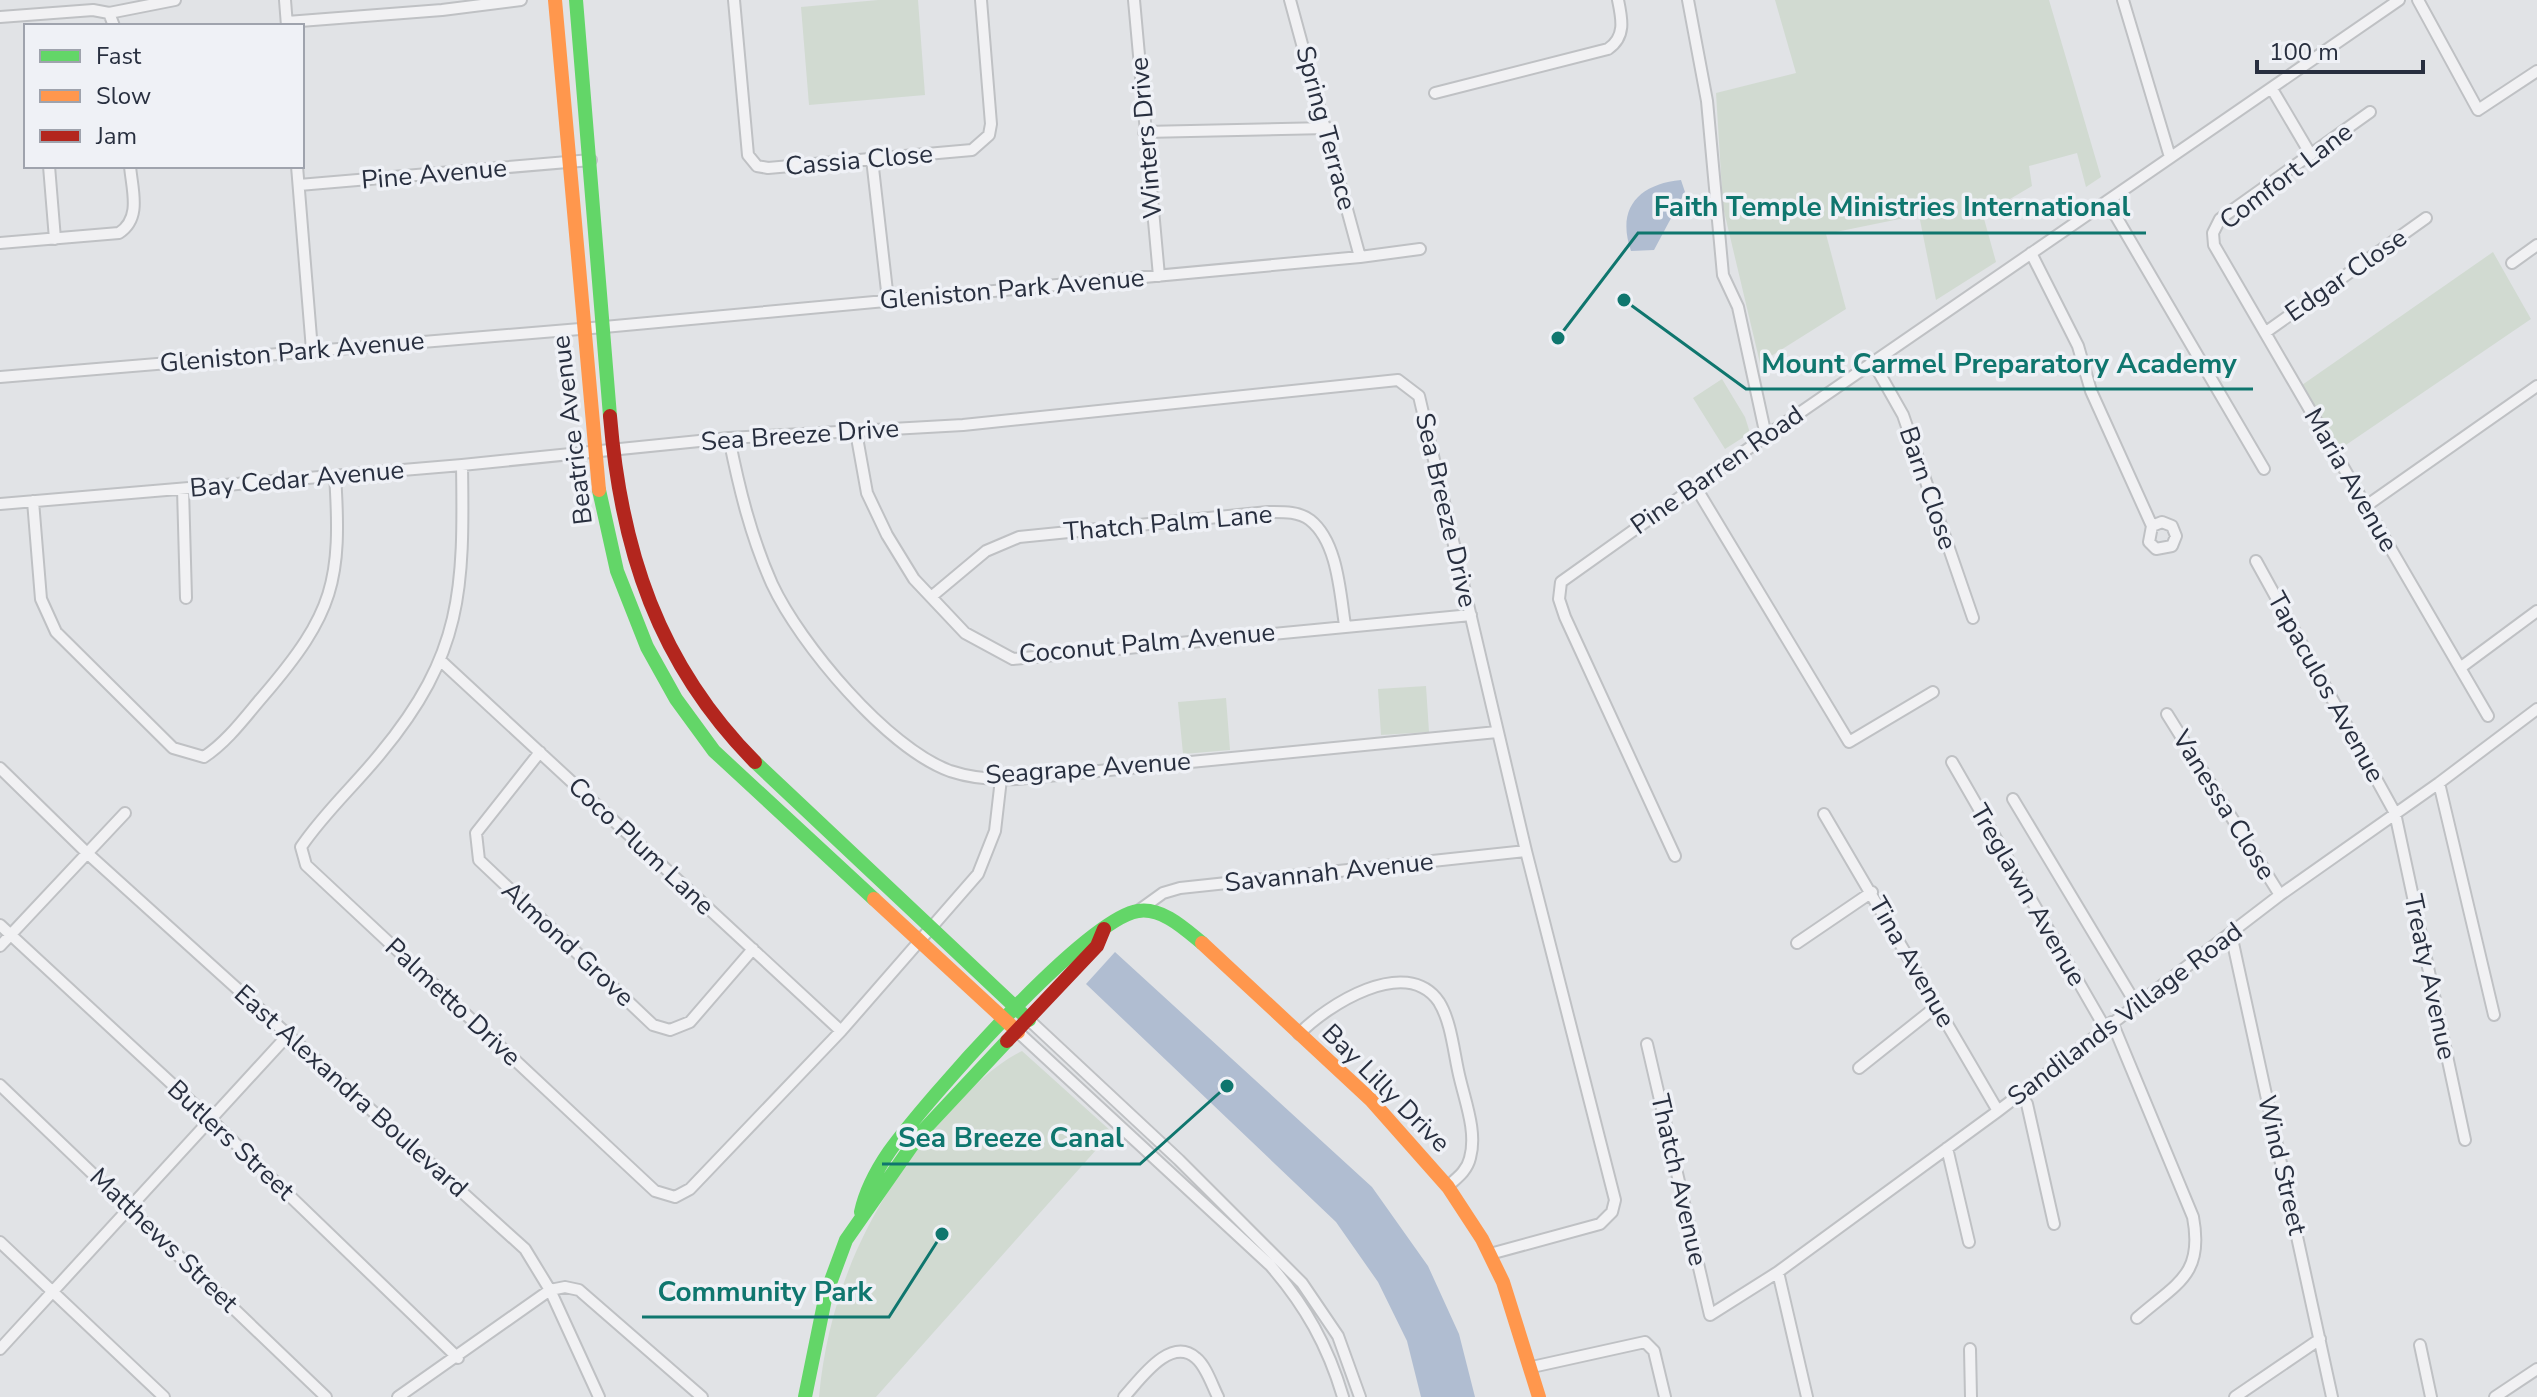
<svg xmlns="http://www.w3.org/2000/svg" width="2537" height="1397" viewBox="0 0 2537 1397" font-family="'Nunito Sans',sans-serif">
<rect width="100%" height="100%" fill="#e1e3e6"/>
<path fill="#d1dad1" d="M878 0H918L925 95 809 105 801 7Z
M1775 0H2049L2101 177 2086 187 2077 153 2029 166 2032 186 1983 215 1996 262 1936 300 1919 215 1826 234 1846 309 1760 363 1723 207 1716 93 1796 73Z
M2493 252 2531 319 2340 449 2302 385Z
M1722 379 1745 417 1750 433 1725 449 1693 398Z
M1426 686 1429 732 1381 735 1378 689Z
M1226 698 1230 750 1183 754 1178 702Z
M1022 1051 1112 1132 876 1397H819C829 1286 876 1190 952 1109 973 1087 994 1065 1022 1051Z"/>
<path fill="#b0bdd1" d="M1681 180 1685 192 1654 250 1631 251C1616 208 1639 184 1681 180Z
M1115 952 1372 1187 1428 1266 1459 1334 1475 1397H1421L1407 1341 1378 1282 1336 1222 1086 984Z"/>
<g fill="none" stroke-linecap="round" stroke-linejoin="round">
<defs>
<path id="street" d="M285 0 287 26
M734 0 748 155 757 166 768 168 972 150 989 135 991 124 981 0
M1134 0 1159 276
M1290 0 1360 257
M1688 0 1707 101 1723 275 1738 307 1766 436
M2123 0 2170 157
M2418 0 2478 110 2537 71
M109 13 175 0
M0 17 93 10 109 13 114 26
M287 22 442 10 521 0
M2272 89 2311 155
M1435 93 1608 49C1626 37 1622 19 1618 0
M2370 112 2220 219 2213 233 2214 245 2488 716
M1144 132 1328 128
M872 159 888 300
M49 166 55 239
M297 166 312 350
M299 185 591 160
M2107 201 2264 469
M0 243 119 233C142 218 132 190 130 166
M2031 253 2078 346 2091 391 2152 526 2149 542 2156 549 2172 546 2176 536 2172 526 2162 522 2152 526
M2512 263 2537 245
M2266 332 2426 218
M1873 362 1903 415 1973 618
M0 377 604 327 1360 257 1420 249
M856 432 867 493 887 535 914 579 965 633 1013 659 1471 615
M729 438C739 488 751 537 772 584 800 644 887 748 950 771 971 778 995 780 1017 779L1497 732
M462 465C464 589 463 654 380 754 354 786 324 813 301 847L306 865 655 1191 675 1197 690 1189 841 1031 978 874 995 831 1001 779
M1695 486 1849 742 1933 692
M183 489 186 598
M33 501 41 599 56 632 173 748 204 757C228 741 245 717 264 695 334 613 342 581 335 475
M0 504 462 465 729 438 963 425 1398 380 1419 396 1526 851 1615 1200 1612 1212 1600 1224 1490 1254
M2366 506 2537 386
M2256 561 2395 813 2465 1140
M931 597 986 551 1019 537 1268 512C1282 512 1298 511 1310 520 1338 542 1340 594 1345 625
M441 661 841 1031
M2460 668 2537 611
M2167 714 2280 895
M540 752 476 833 479 860 653 1025 670 1030 690 1022 753 949
M1952 762 2105 1028
M0 768 87 853 525 1249 550 1290 565 1287 579 1290 702 1397
M2439 783 2494 1015
M2013 799 2136 1004
M1824 814 1998 1111
M1675 856 1565 617 1559 599 1561 582 1766 436 2399 0
M1138 911 1163 893 1180 888 1526 851
M0 925 211 1120 458 1358
M2231 934 2332 1397
M1797 943 1872 892
M0 946 125 813
M1029 1020 1179 1160 1302 1283 1338 1336 1360 1397
M2112 1022 2193 1217C2204 1275 2177 1283 2137 1318
M1018 1032 1270 1265C1305 1305 1328 1346 1343 1397
M1299 1034C1326 1006 1406 954 1439 1002 1452 1023 1454 1056 1460 1079 1466 1104 1477 1133 1470 1158 1467 1171 1457 1178 1448 1186
M1647 1044 1710 1315 1778 1272 1998 1111 2280 895 2439 783 2537 709
M1859 1068 1937 1006
M0 1085 326 1397
M2020 1093 2027 1104 2054 1224
M1947 1148 1969 1242
M0 1242 164 1397
M1778 1272 1807 1397
M2420 1345 2431 1397
M0 1349 289 1034
M1970 1349 1971 1397
M1532 1367 1645 1342 1654 1351 1665 1397
M398 1397 550 1290 599 1397
M1124 1397C1139 1381 1170 1335 1196 1358 1206 1366 1212 1385 1218 1397
M2235 1397 2320 1339
M2495 1397 2537 1369"/>
</defs>
<use href="#street" stroke="#bfc1c4" stroke-width="14"/>
<use href="#street" stroke="#f1f1f3" stroke-width="10"/>
<path stroke="#63d668" stroke-width="14" d="M576 0 610 416
M599 490 617 571 647 647 676 699 714 751 874 899
M755 762 1029 1020
M861 1212C866 1189 876 1171 889 1152 924 1103 1085 919 1138 911 1162 907 1185 929 1202 943
M805 1397 826 1294 846 1240 920 1134 1007 1041"/>
<path stroke="#ff974d" stroke-width="14" d="M555 0 599 490
M874 899 1018 1032
M1202 943 1371 1100 1448 1187 1482 1239 1503 1282 1539 1397"/>
<path stroke="#b3261e" stroke-width="14" d="M610 416C621 550 658 664 755 762
M1007 1041 1097 946 1104 929"/>
</g>
<g text-anchor="middle" dominant-baseline="central" stroke-width="7" stroke-linejoin="round" paint-order="stroke">
<g font-size="26" fill="#282f3f" stroke="#eff1f6">
<text transform="translate(1326 128) rotate(75)">Spring Terrace</text>
<text transform="translate(1146 138) rotate(-95)">Winters Drive</text>
<text transform="translate(859 160) rotate(-5)">Cassia Close</text>
<text transform="translate(434 174) rotate(-5)">Pine Avenue</text>
<text transform="translate(2286 176) rotate(-37)">Comfort Lane</text>
<text transform="translate(2346 275) rotate(-35)">Edgar Close</text>
<text transform="translate(1012 289) rotate(-5)">Gleniston Park Avenue</text>
<text transform="translate(292 352) rotate(-5)">Gleniston Park Avenue</text>
<text transform="translate(572 430) rotate(-97)">Beatrice Avenue</text>
<text transform="translate(800 435) rotate(-4)">Sea Breeze Drive</text>
<text transform="translate(1717 470) rotate(-35)">Pine Barren Road</text>
<text transform="translate(297 479) rotate(-5)">Bay Cedar Avenue</text>
<text transform="translate(2351 480) rotate(60)">Maria Avenue</text>
<text transform="translate(1928 488) rotate(71)">Barn Close</text>
<text transform="translate(1446 510) rotate(77)">Sea Breeze Drive</text>
<text transform="translate(1168 523) rotate(-5)">Thatch Palm Lane</text>
<text transform="translate(1147 643) rotate(-5)">Coconut Palm Avenue</text>
<text transform="translate(2326 687) rotate(61)">Tapaculos Avenue</text>
<text transform="translate(1088 768) rotate(-4)">Seagrape Avenue</text>
<text transform="translate(2224 805) rotate(58)">Vanessa Close</text>
<text transform="translate(641 846) rotate(43)">Coco Plum Lane</text>
<text transform="translate(1329 872) rotate(-6)">Savannah Avenue</text>
<text transform="translate(2028 895) rotate(60)">Treglawn Avenue</text>
<text transform="translate(568 944) rotate(43)">Almond Grove</text>
<text transform="translate(1912 962) rotate(60)">Tina Avenue</text>
<text transform="translate(2430 977) rotate(78)">Treaty Avenue</text>
<text transform="translate(453 1002) rotate(43)">Palmetto Drive</text>
<text transform="translate(2125 1014) rotate(-37)">Sandilands Village Road</text>
<text transform="translate(1386 1088) rotate(45)">Bay Lilly Drive</text>
<text transform="translate(351 1091) rotate(42)">East Alexandra Boulevard</text>
<text transform="translate(231 1140) rotate(43)">Butlers Street</text>
<text transform="translate(2282 1165) rotate(77)">Wind Street</text>
<text transform="translate(1679 1180) rotate(77)">Thatch Avenue</text>
<text transform="translate(164 1240) rotate(44)">Matthews Street</text>
</g>
</g>
<path fill="none" stroke="#0f766e" stroke-width="3" d="M1558 338L1638 233H2146M1624 300L1746 389H2253M1227 1086L1140 1164H882M942 1234L889 1317H642"/>
<g fill="#0f766e" stroke="#eff1f6" stroke-width="3">
<circle cx="1558" cy="338" r="8"/>
<circle cx="1624" cy="300" r="8"/>
<circle cx="1227" cy="1086" r="8"/>
<circle cx="942" cy="1234" r="8"/>
</g>
<g font-size="28" text-anchor="middle" font-weight="bold" fill="#0f766e" stroke="#eff1f6" stroke-width="7" stroke-linejoin="round" paint-order="stroke">
<text x="1892" y="216">Faith Temple Ministries International</text>
<text x="1999" y="373">Mount Carmel Preparatory Academy</text>
<text x="1011" y="1147">Sea Breeze Canal</text>
<text x="765" y="1301">Community Park</text>
</g>
<rect x="24" y="24" width="280" height="144" fill="#eff1f6" stroke="#9fa3ad" stroke-width="2"/>
<rect x="40" y="50" width="40" height="12" fill="#63d668" stroke="#9fa3ad" stroke-width="2"/>
<text x="96" y="64" font-size="24" fill="#282f3f">Fast</text>
<rect x="40" y="90" width="40" height="12" fill="#ff974d" stroke="#9fa3ad" stroke-width="2"/>
<text x="96" y="104" font-size="24" fill="#282f3f">Slow</text>
<rect x="40" y="130" width="40" height="12" fill="#b3261e" stroke="#9fa3ad" stroke-width="2"/>
<text x="96" y="144" font-size="24" fill="#282f3f">Jam</text>
<path d="M2257 60v12h166v-12" fill="none" stroke="#282f3f" stroke-width="4"/>
<text x="2269" y="60" font-size="24" fill="#282f3f" stroke="#eff1f6" stroke-width="6" paint-order="stroke">100 m</text>
</svg>
